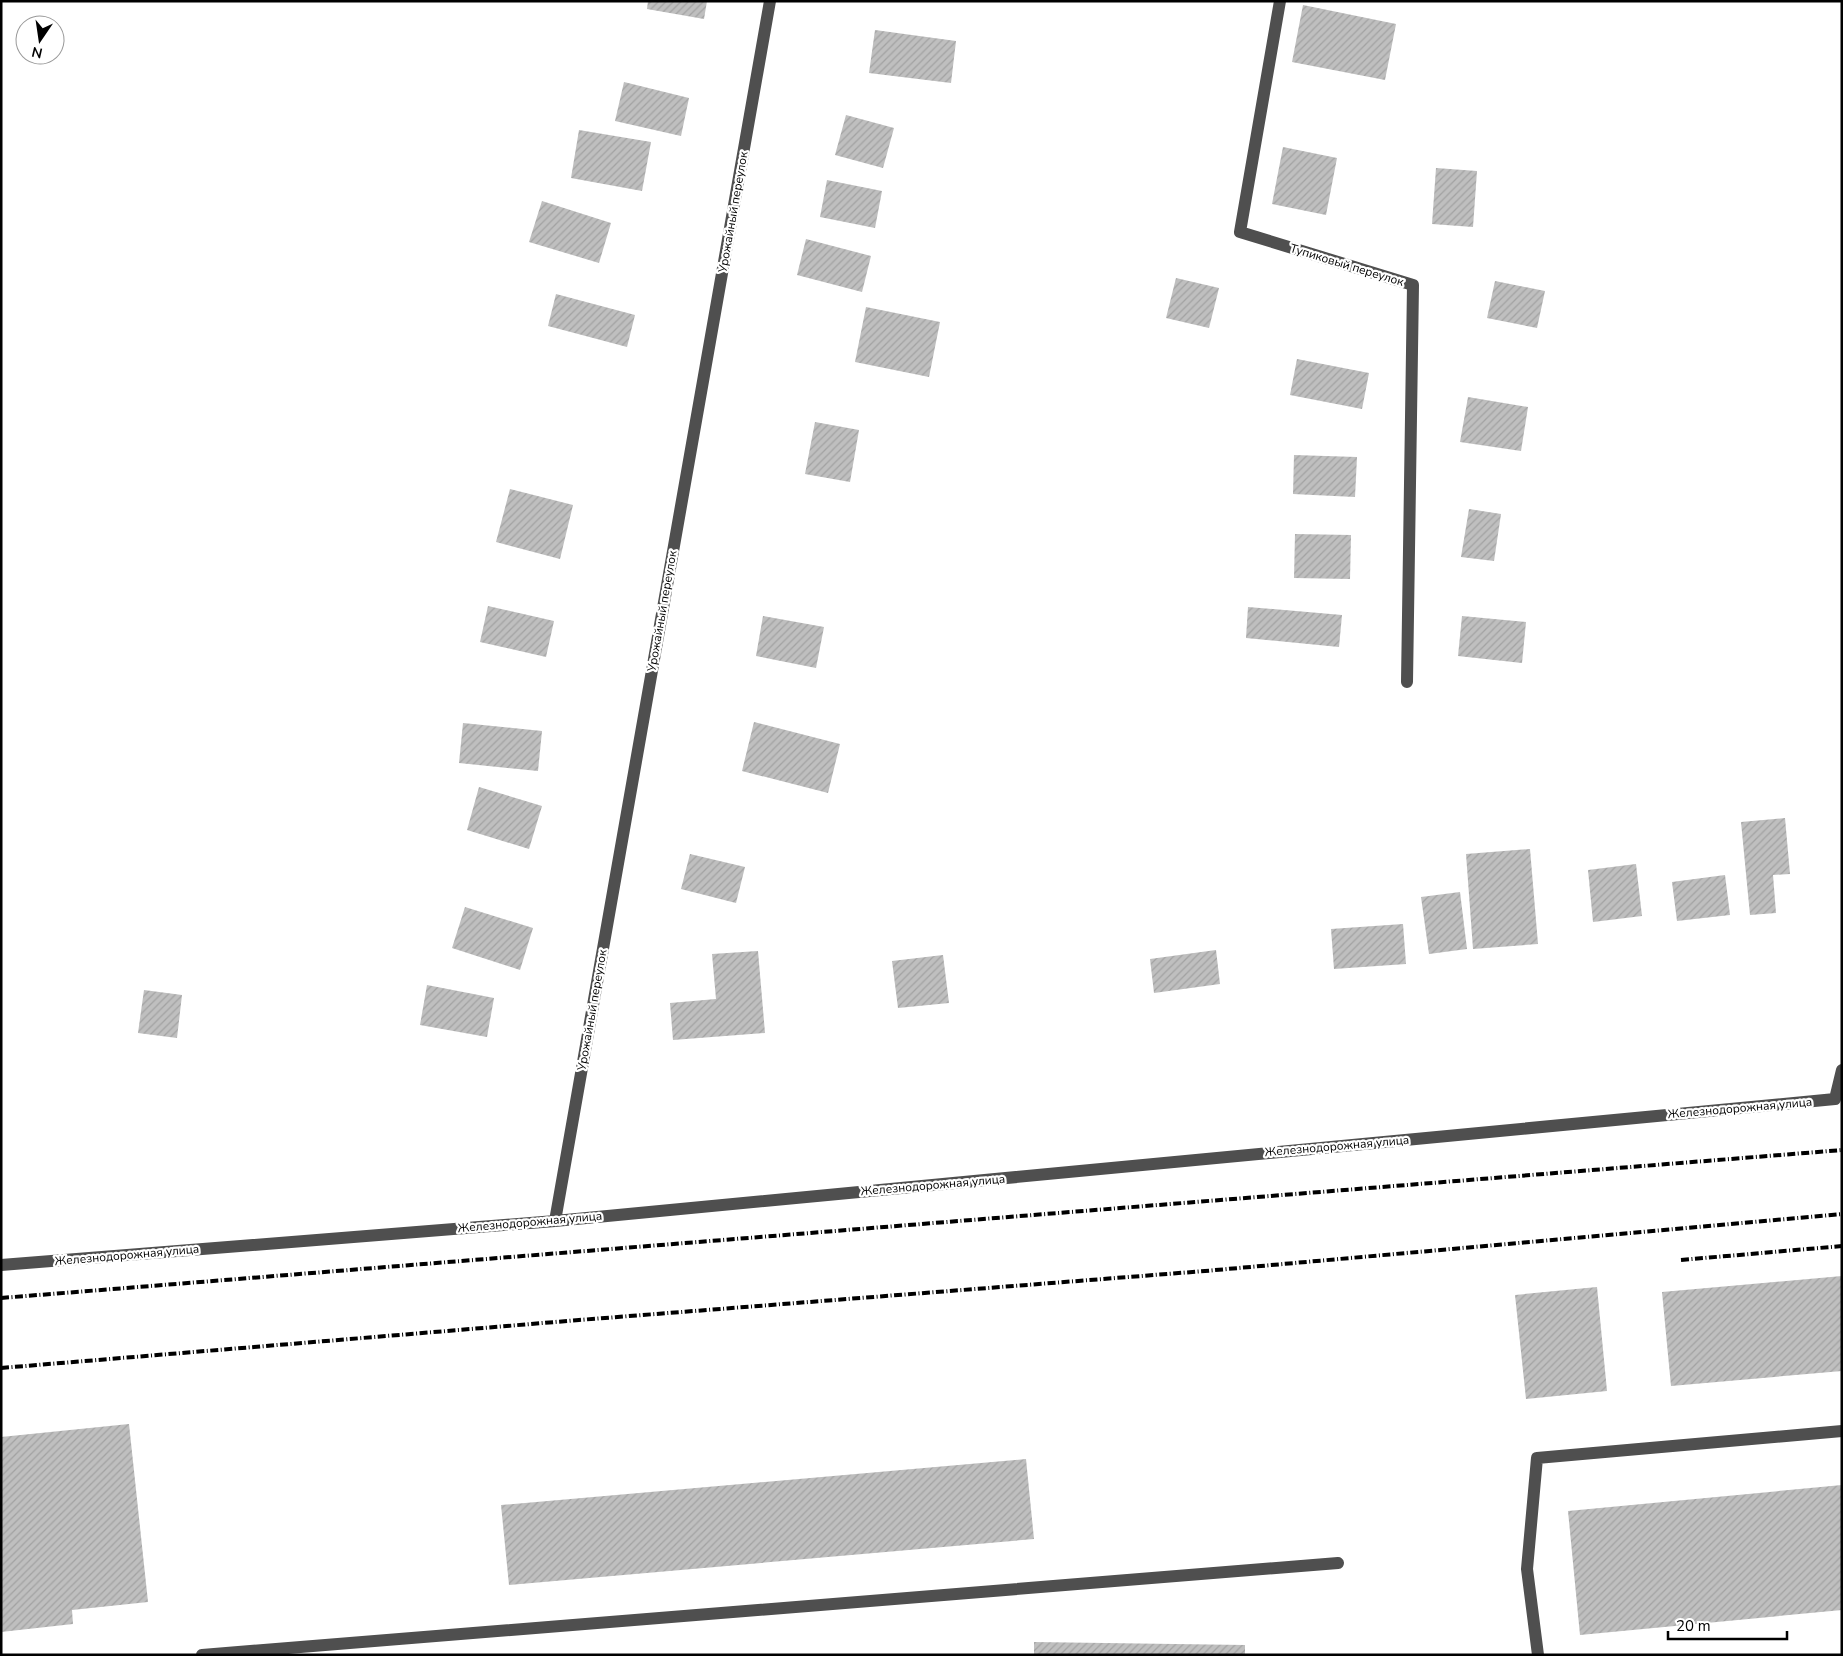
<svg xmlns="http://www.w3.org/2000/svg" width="1843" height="1656" viewBox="0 0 1843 1656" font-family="'Nunito Sans',sans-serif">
<defs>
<pattern id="building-hatch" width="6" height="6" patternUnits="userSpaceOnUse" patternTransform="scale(1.25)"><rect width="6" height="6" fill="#bfbfbf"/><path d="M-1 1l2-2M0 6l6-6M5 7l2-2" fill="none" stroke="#a2a2a2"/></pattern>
</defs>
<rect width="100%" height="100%" fill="#fff"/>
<path fill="url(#building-hatch)" d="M648 1H707L704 19 647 9Z
M1303 5 1396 24 1385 80 1292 62Z
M875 30 956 41 951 83 869 73Z
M624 82 689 98 681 136 615 121Z
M846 115 894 128 883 168 835 155Z
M579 130 651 142 642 191 571 178Z
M1283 147 1337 158 1326 215 1272 204Z
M1436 168 1477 171 1473 227 1432 224Z
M827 180 882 191 875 228 820 217Z
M542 201 611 223 599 263 529 242Z
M806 239 871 256 862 292 797 275Z
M1176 278 1219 288 1209 328 1166 318Z
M1495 281 1545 291 1537 328 1487 318Z
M556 294 635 315 627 347 548 326Z
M866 307 940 322 929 377 855 362Z
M1297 359 1369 373 1362 409 1290 395Z
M1468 397 1528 407 1521 451 1460 442Z
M815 422 859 430 850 482 805 474Z
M1294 455 1357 457 1355 497 1293 494Z
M510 489 573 505 560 559 496 542Z
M1469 509 1501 514 1494 561 1461 557Z
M1295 534 1351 535 1350 579 1294 578Z
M488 606 554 621 546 657 480 642Z
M1248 607 1342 615 1339 647 1246 638Z
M763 616 824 627 816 668 756 656Z
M1462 616 1526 622 1522 663 1458 656Z
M754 722 840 744 828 793 742 771Z
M463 723 542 731 538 771 459 763Z
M479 787 542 806 529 849 467 830Z
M1785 818 1790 874 1773 875 1776 913 1750 915 1741 822Z
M1530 849 1538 944 1473 949 1466 854Z
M690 854 745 867 736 903 681 889Z
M1636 864 1642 916 1593 922 1588 870Z
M1725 875 1730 915 1677 921 1672 882Z
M1460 892 1467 949 1429 954 1421 897Z
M465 907 533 928 520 970 452 948Z
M1403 924 1406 964 1334 969 1331 929Z
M1216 950 1220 984 1154 993 1150 959Z
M758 951 765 1033 673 1040 670 1003 716 999 712 954Z
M943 955 949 1003 898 1008 892 961Z
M427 985 494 998 487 1037 420 1025Z
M144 990 182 995 177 1038 138 1033Z
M1842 1276V1371L1671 1386 1662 1292Z
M1597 1287 1607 1391 1526 1399 1515 1295Z
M129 1424 148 1602 72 1610 73 1624 1 1632V1437Z
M1026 1459 1034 1539 509 1585 501 1505Z
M1842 1485V1610L1580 1635 1568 1511Z
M1034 1642 1245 1645V1655H1034Z"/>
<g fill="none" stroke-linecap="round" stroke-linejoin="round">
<path stroke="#4f4f4f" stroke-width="12" d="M1280 1 1240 232 1413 285 1407 682
M555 1221 770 1
M1 1265 555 1221 1835 1099 1842 1070
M202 1655 1338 1563
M1538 1655 1527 1569 1537 1458 1842 1431"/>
<path stroke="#000" stroke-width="4" stroke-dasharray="8 2.5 1 2.5" stroke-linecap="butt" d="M1681 1260 1842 1246
M1 1298 1842 1150
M1 1368 579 1320 1205 1271 1842 1214"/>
</g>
<g text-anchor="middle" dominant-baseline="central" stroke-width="4.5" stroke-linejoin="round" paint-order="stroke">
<g font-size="12" fill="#000" stroke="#fff">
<text transform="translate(733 212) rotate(-80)">Урожайный переулок</text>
<text transform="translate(1347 265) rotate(17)">Тупиковый переулок</text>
<text transform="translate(662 611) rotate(-80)">Урожайный переулок</text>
<text transform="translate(592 1010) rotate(-80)">Урожайный переулок</text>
<text transform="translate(1740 1108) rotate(-5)">Железнодорожная улица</text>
<text transform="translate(1337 1146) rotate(-5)">Железнодорожная улица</text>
<text transform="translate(933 1185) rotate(-5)">Железнодорожная улица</text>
<text transform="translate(530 1222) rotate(-5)">Железнодорожная улица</text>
<text transform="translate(127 1255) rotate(-5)">Железнодорожная улица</text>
</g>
</g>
<rect width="1843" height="1656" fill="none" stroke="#000000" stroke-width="5"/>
<g transform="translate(40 40) rotate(193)"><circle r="24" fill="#ffffff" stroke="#999999"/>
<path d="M0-4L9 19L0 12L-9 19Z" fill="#000000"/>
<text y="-8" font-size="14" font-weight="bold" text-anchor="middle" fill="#000000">N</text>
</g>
<path d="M1668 1631v8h119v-8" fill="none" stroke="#000000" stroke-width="2.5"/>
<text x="1676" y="1631" font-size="15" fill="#000000" stroke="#ffffff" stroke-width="4" paint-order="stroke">20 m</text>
</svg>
